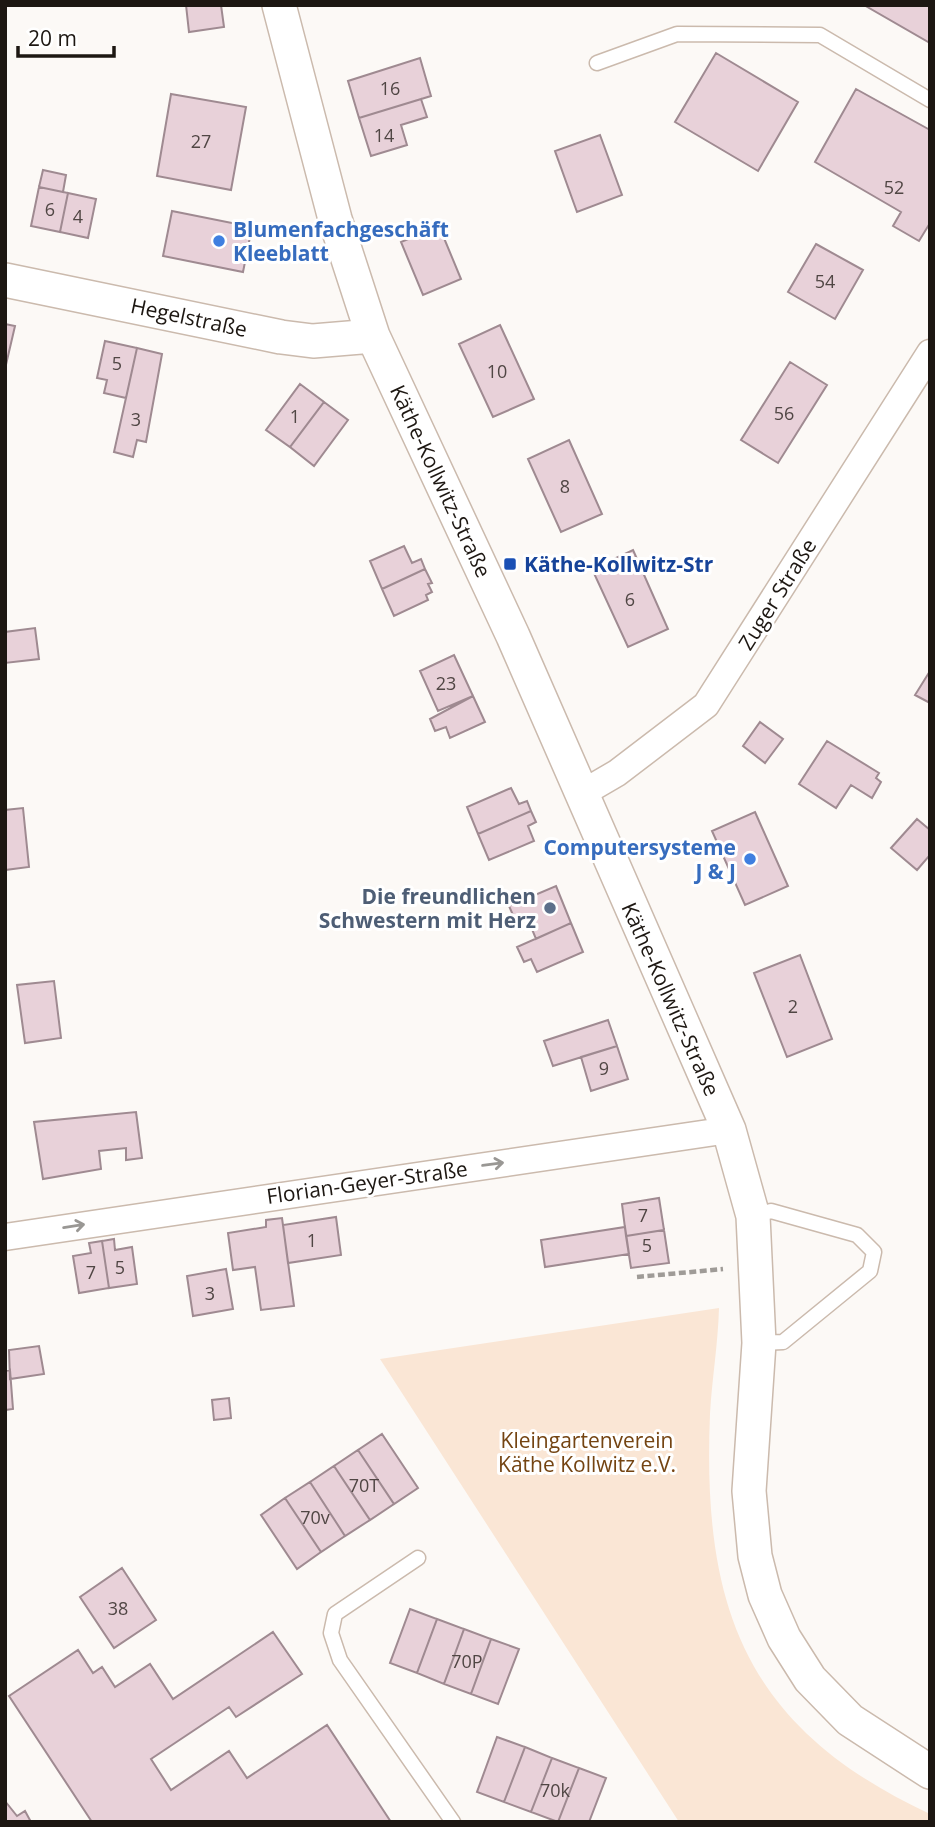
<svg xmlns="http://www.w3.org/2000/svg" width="935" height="1827" viewBox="0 0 935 1827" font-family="'Open Sans',sans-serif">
<rect width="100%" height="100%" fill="#fcf9f6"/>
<path fill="#fae6d5" d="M719 1308C718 1344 712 1379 710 1414 702 1610 746 1728 930 1814V1822H679L380 1359Z"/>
<path fill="#e8d1d9" stroke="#9f8a91" stroke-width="2" d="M186 5H221L224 27 189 32Z
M864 5H930V43Z
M716 53 798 102 758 171 675 122Z
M420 58 431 96 359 118 348 81Z
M856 89 930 130V223L919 241 893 226 901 212 815 162Z
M171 94 246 107 231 190 157 176Z
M421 99 427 117 401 125 407 145 371 156 359 118Z
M600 135 622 195 577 212 555 151Z
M43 170 66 175 63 192 39 187Z
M39 187 68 193 60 232 31 226Z
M68 193 96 199 88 238 60 232Z
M172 211 252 227 243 272 163 256Z
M439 226 461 279 423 295 401 242Z
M816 244 863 270 835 319 788 292Z
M5 324 15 326 5 369Z
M500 325 534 399 493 417 459 344Z
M105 341 137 348 126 398 104 393 107 380 97 378Z
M137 348 162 354 146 442 137 440 133 457 114 452Z
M790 362 827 385 778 463 741 440Z
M300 384 324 402 290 447 266 430Z
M324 402 348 420 314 466 290 447Z
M569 440 602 514 561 532 528 459Z
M404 546 412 563 421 559 425 569 382 589 370 561Z
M633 550 668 629 628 647 592 569Z
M425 569 432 583 428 584 432 592 426 595 428 600 394 616 382 589Z
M35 628 39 659 5 663V632Z
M454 655 473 696 438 711 420 671Z
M930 671V703L915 695Z
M473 696 485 722 450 738 446 727 435 731 430 719Z
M760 722 783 739 765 763 743 746Z
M827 741 879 773 876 778 881 782 872 798 851 785 836 808 799 784Z
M511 788 519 804 527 801 531 811 478 834 467 807Z
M23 808 29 867 5 870V810Z
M531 811 536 822 528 826 534 841 489 860 478 834Z
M755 812 788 886 745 905 712 831Z
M917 819 930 830V855L917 870 891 848Z
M556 886 571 923 536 939 527 917 516 922 509 906Z
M571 923 583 952 537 972 531 959 524 962 517 947Z
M800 955 832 1039 787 1057 754 973Z
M54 981 61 1038 25 1043 17 985Z
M608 1020 617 1046 553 1066 544 1041Z
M617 1046 628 1079 591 1091 581 1057Z
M136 1112 142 1158 126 1160V1148L99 1151 101 1169 43 1179 34 1122Z
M659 1198 664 1230 626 1236 622 1204Z
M336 1217 341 1255 288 1263 283 1225Z
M282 1218 294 1306 261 1310 255 1267 233 1270 228 1233 266 1227V1220Z
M625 1227 629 1254 545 1267 541 1240Z
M664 1230 669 1263 631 1268 626 1236Z
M114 1239 115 1250 132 1247 137 1284 109 1288 102 1241Z
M102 1241 109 1288 79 1293 73 1256 91 1253 89 1243Z
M226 1269 233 1309 193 1316 187 1276Z
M39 1346 44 1374 10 1379 9 1350Z
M10 1370 13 1409 5 1410V1371Z
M229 1398 231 1418 214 1420 212 1400Z
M382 1434 418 1488 394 1504 358 1450Z
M358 1450 394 1504 370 1520 334 1466Z
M334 1466 370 1520 345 1536 310 1482Z
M310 1482 345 1536 321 1552 285 1498Z
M285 1498 321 1552 297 1569 261 1515Z
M122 1568 156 1620 114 1648 80 1597Z
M410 1609 437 1619 417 1673 390 1663Z
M437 1619 464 1629 444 1684 417 1673Z
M464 1629 491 1639 471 1694 444 1684Z
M273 1632 302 1674 236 1717 229 1707 151 1759 171 1790 229 1751 247 1778 327 1725 391 1822H92L9 1696 78 1650 93 1673 102 1667 115 1687 150 1664 173 1699Z
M491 1639 519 1649 498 1704 471 1694Z
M497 1737 525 1747 504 1802 477 1792Z
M525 1747 552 1758 531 1812 504 1802Z
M552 1758 579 1768 558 1822 531 1812Z
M579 1768 606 1778 589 1822H558Z
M5 1801 17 1816 25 1811 31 1822H5Z"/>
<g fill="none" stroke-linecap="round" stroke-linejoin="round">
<defs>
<path id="service" d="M597 63 677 34 820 35 930 100
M753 1216 771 1211 857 1235 874 1252 870 1271 783 1342 759 1343
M418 1558 335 1614 331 1633 340 1660 453 1822"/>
<path id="minor" d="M581 794 617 773 706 705 930 353
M5 1237 729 1130"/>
<path id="tertiary" d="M279 5 335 219 373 336 513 636 729 1130 753 1216 759 1343 749 1491 755 1556 765 1595 784 1638 810 1679 850 1720 930 1772
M5 280 281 337 313 341 373 336"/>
</defs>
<use href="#service" stroke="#cbbaad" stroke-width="17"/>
<use href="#minor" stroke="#cbbaad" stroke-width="29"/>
<use href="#tertiary" stroke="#cbbaad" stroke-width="36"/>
<path stroke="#9f9b97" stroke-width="4.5" stroke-dasharray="7 3.5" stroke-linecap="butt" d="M637 1277 723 1269"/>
<use href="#service" stroke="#fff" stroke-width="14"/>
<use href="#minor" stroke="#fff" stroke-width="26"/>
<use href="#tertiary" stroke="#fff" stroke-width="33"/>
</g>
<defs><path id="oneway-shaft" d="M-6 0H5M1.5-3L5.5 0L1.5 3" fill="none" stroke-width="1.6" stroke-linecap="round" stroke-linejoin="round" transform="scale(1.75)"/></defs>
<g stroke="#999794">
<use href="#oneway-shaft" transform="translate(493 1164) rotate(-8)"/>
<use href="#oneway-shaft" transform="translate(74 1226) rotate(-9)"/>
</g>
<g fill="#3f7fe0" stroke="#fff" stroke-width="2.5">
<circle cx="219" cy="241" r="7"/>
<circle cx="750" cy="859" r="7"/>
</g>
<rect fill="#1a4fb4" stroke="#fff" stroke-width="2.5" x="503" y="557" width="14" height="14" rx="3.5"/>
<circle fill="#5c6f8a" stroke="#fff" stroke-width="2.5" cx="550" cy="908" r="7"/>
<g text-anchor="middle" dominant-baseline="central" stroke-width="6" stroke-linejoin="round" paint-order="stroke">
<g font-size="18" fill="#504644">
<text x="390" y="88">16</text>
<text x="384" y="135">14</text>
<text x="201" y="141">27</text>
<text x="894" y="187">52</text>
<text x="50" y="209">6</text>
<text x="78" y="216">4</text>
<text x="825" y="281">54</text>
<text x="117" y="363">5</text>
<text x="497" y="371">10</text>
<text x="784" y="413">56</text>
<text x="295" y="416">1</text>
<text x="136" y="419">3</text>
<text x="565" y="486">8</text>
<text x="630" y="599">6</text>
<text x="446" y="683">23</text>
<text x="793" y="1006">2</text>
<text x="604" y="1068">9</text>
<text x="643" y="1215">7</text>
<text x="312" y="1240">1</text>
<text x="647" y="1245">5</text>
<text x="120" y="1267">5</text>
<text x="91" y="1272">7</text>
<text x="210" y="1293">3</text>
<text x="364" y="1485">70T</text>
<text x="315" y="1517">70v</text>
<text x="118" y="1608">38</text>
<text x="467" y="1661">70P</text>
<text x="555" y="1790">70k</text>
</g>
<g font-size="21" font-weight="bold" fill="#366cbe" stroke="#fff" text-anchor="start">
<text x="233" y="229">Blumenfachgeschäft<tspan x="233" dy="24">Kleeblatt</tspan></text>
<text x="736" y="847" text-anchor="end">Computersysteme<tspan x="736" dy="24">J &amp; J</tspan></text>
</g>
<g font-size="21" fill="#1d1712" stroke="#fff">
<text transform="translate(189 317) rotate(12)">Hegelstraße</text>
<text transform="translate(441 481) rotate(65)">Käthe-Kollwitz-Straße</text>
<text transform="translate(777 594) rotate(-58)">Zuger Straße</text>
<text transform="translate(671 999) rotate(66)">Käthe-Kollwitz-Straße</text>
<text transform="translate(367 1182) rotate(-8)">Florian-Geyer-Straße</text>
</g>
<g font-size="21" font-weight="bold" fill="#164399" stroke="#fff" text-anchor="start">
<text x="524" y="564">Käthe-Kollwitz-Str</text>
</g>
<g font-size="21" font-weight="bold" fill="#4e5e75" stroke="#fff" text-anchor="end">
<text x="536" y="896">Die freundlichen<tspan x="536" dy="24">Schwestern mit Herz</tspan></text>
</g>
<g font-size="21" fill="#744412" stroke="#fff">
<text x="587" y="1440">Kleingartenverein<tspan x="587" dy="24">Käthe Kollwitz e.V.</tspan></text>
</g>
</g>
<rect width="935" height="1827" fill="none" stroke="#1d1712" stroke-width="14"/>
<path d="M18 46v10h96v-10" fill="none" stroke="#1d1712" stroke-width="3.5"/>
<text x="28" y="46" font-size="21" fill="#1d1712" stroke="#ffffff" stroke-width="5" paint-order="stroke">20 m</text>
</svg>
